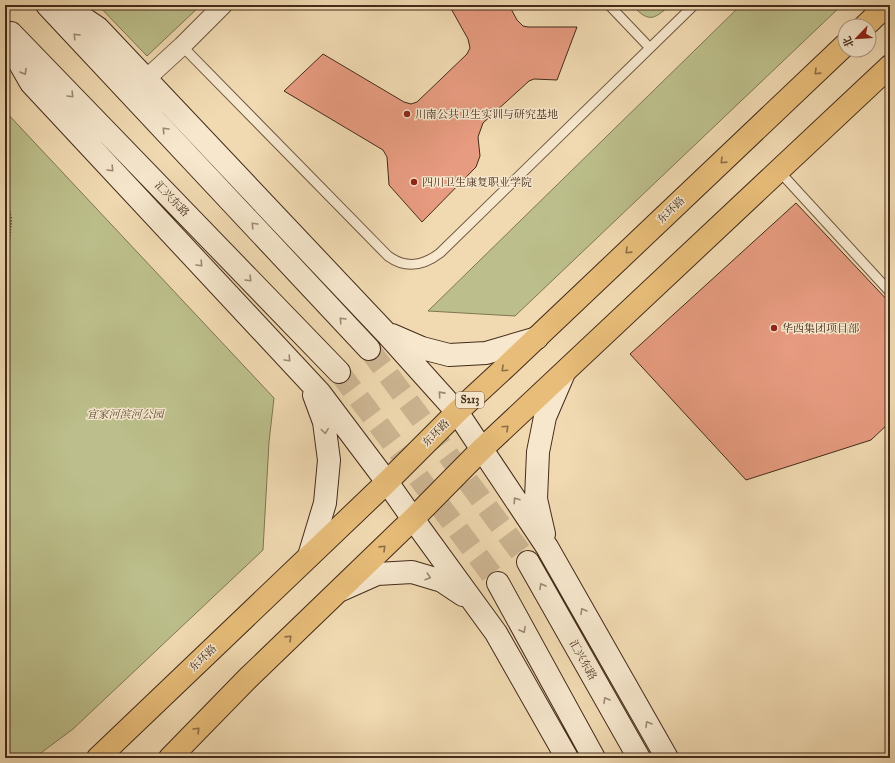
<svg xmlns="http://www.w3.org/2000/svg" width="895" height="763" viewBox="0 0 895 763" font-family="'IM FELL Great Primer','Noto Serif SC',serif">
<rect width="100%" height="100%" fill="#f1dab2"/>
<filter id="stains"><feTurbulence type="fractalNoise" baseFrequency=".005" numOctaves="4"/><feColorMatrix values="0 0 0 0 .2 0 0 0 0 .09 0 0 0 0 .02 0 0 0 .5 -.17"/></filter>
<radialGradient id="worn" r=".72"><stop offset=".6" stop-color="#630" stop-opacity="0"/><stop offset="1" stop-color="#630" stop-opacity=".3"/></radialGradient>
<path fill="#bcbf8b" stroke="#807552" d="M98 5H201L147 56Z
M632 5H670C653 21 648 22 632 5Z
M741 5H842L515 316 428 311Z
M5 111 274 398 269 442 263 550 73 729 34 758H5Z"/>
<path fill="#e79b80" stroke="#432b1a" d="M449 5H509L517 20 523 26 528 27H577L557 80 534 79 529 81 483 123 478 137 480 156 476 167 422 222 389 185 387 157 383 150 284 91 323 54 404 102 411 104 417 102 467 54 470 48 468 39Z
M796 203 890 303V422L871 440 746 480 630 354Z"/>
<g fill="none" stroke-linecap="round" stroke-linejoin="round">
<path stroke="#ceb794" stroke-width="22" stroke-dasharray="22 11" stroke-linecap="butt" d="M369 349 528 562
M339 372 498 583"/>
<defs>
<path id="service" d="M609 5 650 48
M182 46 388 256C406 269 423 266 440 253L694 5
M779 171 890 292"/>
<path id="minor" d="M146 79 182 46 223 5"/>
<path id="secondary" d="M47 5 369 349
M64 5 98 28 386 333 457 412 547 547 667 758
M11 33 339 372
M5 38 31 83 320 393 387 482 413 519 496 633 567 758
M392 335 422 348 449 355 486 353 537 338
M544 534 536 499 538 452 545 417 564 373
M309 556 325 503 329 460 324 422 314 395
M528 562 639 758
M498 583 594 758
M341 590 377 574 412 572 442 581 463 595"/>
<path id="trunk" d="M865 26 887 5
M98 758 387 482 457 412 510 363 845 45
M170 758 248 678 413 519 482 449 890 66"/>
</defs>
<use href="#service" stroke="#6e5740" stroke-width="11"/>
<use href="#minor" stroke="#6e5740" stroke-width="20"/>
<use href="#secondary" stroke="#432b1a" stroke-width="24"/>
<use href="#trunk" stroke="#432b1a" stroke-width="24"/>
<path stroke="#432b1a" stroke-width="2.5" stroke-dasharray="1 2" stroke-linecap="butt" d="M5 194 11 219 8 252 5 255"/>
<use href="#service" stroke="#f6e7cd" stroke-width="9"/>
<use href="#minor" stroke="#f6e7cd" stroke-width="18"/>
<use href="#secondary" stroke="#f6e7cd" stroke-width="22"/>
<use href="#trunk" stroke="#e8bd79" stroke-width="22"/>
</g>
<defs><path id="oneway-chevron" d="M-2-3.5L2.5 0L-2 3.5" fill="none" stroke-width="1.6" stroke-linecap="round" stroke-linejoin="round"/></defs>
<g stroke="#9c8974">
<use href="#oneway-chevron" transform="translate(76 36) rotate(-133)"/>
<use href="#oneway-chevron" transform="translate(24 72) rotate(60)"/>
<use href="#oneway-chevron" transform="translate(71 95) rotate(46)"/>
<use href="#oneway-chevron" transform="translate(165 130) rotate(-133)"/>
<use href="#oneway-chevron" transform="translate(111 169) rotate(47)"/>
<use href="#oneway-chevron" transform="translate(254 225) rotate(-133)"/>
<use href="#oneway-chevron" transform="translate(200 264) rotate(47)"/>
<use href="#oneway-chevron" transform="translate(249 279) rotate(46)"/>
<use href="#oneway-chevron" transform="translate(342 320) rotate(-133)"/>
<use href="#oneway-chevron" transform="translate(288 359) rotate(47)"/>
<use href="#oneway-chevron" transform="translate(441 394) rotate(-132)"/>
<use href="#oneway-chevron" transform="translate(325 431) rotate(82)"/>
<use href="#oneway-chevron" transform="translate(516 500) rotate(-124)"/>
<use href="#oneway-chevron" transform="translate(428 577) rotate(18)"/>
<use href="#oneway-chevron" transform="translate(542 586) rotate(-119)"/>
<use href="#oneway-chevron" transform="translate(583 611) rotate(-120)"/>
<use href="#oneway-chevron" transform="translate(523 630) rotate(61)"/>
<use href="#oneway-chevron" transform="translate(606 700) rotate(-119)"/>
<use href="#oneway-chevron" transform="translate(648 724) rotate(-120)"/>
</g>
<g stroke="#8d6d45">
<use href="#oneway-chevron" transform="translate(817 72) rotate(136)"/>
<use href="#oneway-chevron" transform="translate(723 161) rotate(136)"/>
<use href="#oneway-chevron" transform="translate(628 251) rotate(136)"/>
<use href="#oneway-chevron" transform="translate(504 369) rotate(137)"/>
<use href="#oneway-chevron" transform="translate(506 428) rotate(-43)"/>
<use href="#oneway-chevron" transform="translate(383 548) rotate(-44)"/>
<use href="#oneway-chevron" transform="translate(289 638) rotate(-44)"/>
<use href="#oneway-chevron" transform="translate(197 730) rotate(-46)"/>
</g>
<g fill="#8f2418" stroke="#f6e7cd" stroke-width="1.5">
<circle cx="407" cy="114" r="4"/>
<circle cx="414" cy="182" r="4"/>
<circle cx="774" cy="328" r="4"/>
</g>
<g text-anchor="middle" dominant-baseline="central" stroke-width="3" stroke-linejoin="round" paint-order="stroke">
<rect fill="#f6e7cd" stroke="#796350" stroke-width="1" x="456" y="392" width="28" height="16" rx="3"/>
<g font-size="10" font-weight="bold" fill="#432b1a">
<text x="470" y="400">S213</text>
</g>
<g font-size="11" fill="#432b1a" stroke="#f6e7cd" text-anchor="start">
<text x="415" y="114">川南公共卫生实训与研究基地</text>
<text x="422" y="182">四川卫生康复职业学院</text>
<text x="782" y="328">华西集团项目部</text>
</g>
<g font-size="11" fill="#432b1a" stroke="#f6e7cd">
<text transform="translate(172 199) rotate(46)">汇兴东路</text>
<text transform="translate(671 210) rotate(-44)">东环路</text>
<text transform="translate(436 433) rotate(-45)">东环路</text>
<text transform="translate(203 658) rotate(-44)">东环路</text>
<text transform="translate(583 660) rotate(61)">汇兴东路</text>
</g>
<g font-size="11" font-style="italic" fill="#5b4931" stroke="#f6e7cd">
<text x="125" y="414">宜家河滨河公园</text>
</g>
</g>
<rect width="895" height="763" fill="none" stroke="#f1dab2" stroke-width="20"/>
<rect x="6" y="6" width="883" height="751" fill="none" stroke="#432b1a" stroke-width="2"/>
<rect x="10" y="10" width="875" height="743" fill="none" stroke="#432b1a"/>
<g transform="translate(857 38) rotate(245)"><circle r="19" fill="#f6e7cd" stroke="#ae9c85"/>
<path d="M0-3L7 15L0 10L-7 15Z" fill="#8f2418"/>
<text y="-6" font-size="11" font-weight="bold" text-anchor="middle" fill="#432b1a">北</text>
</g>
<rect width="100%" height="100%" filter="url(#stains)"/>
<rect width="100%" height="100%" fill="url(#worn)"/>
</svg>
